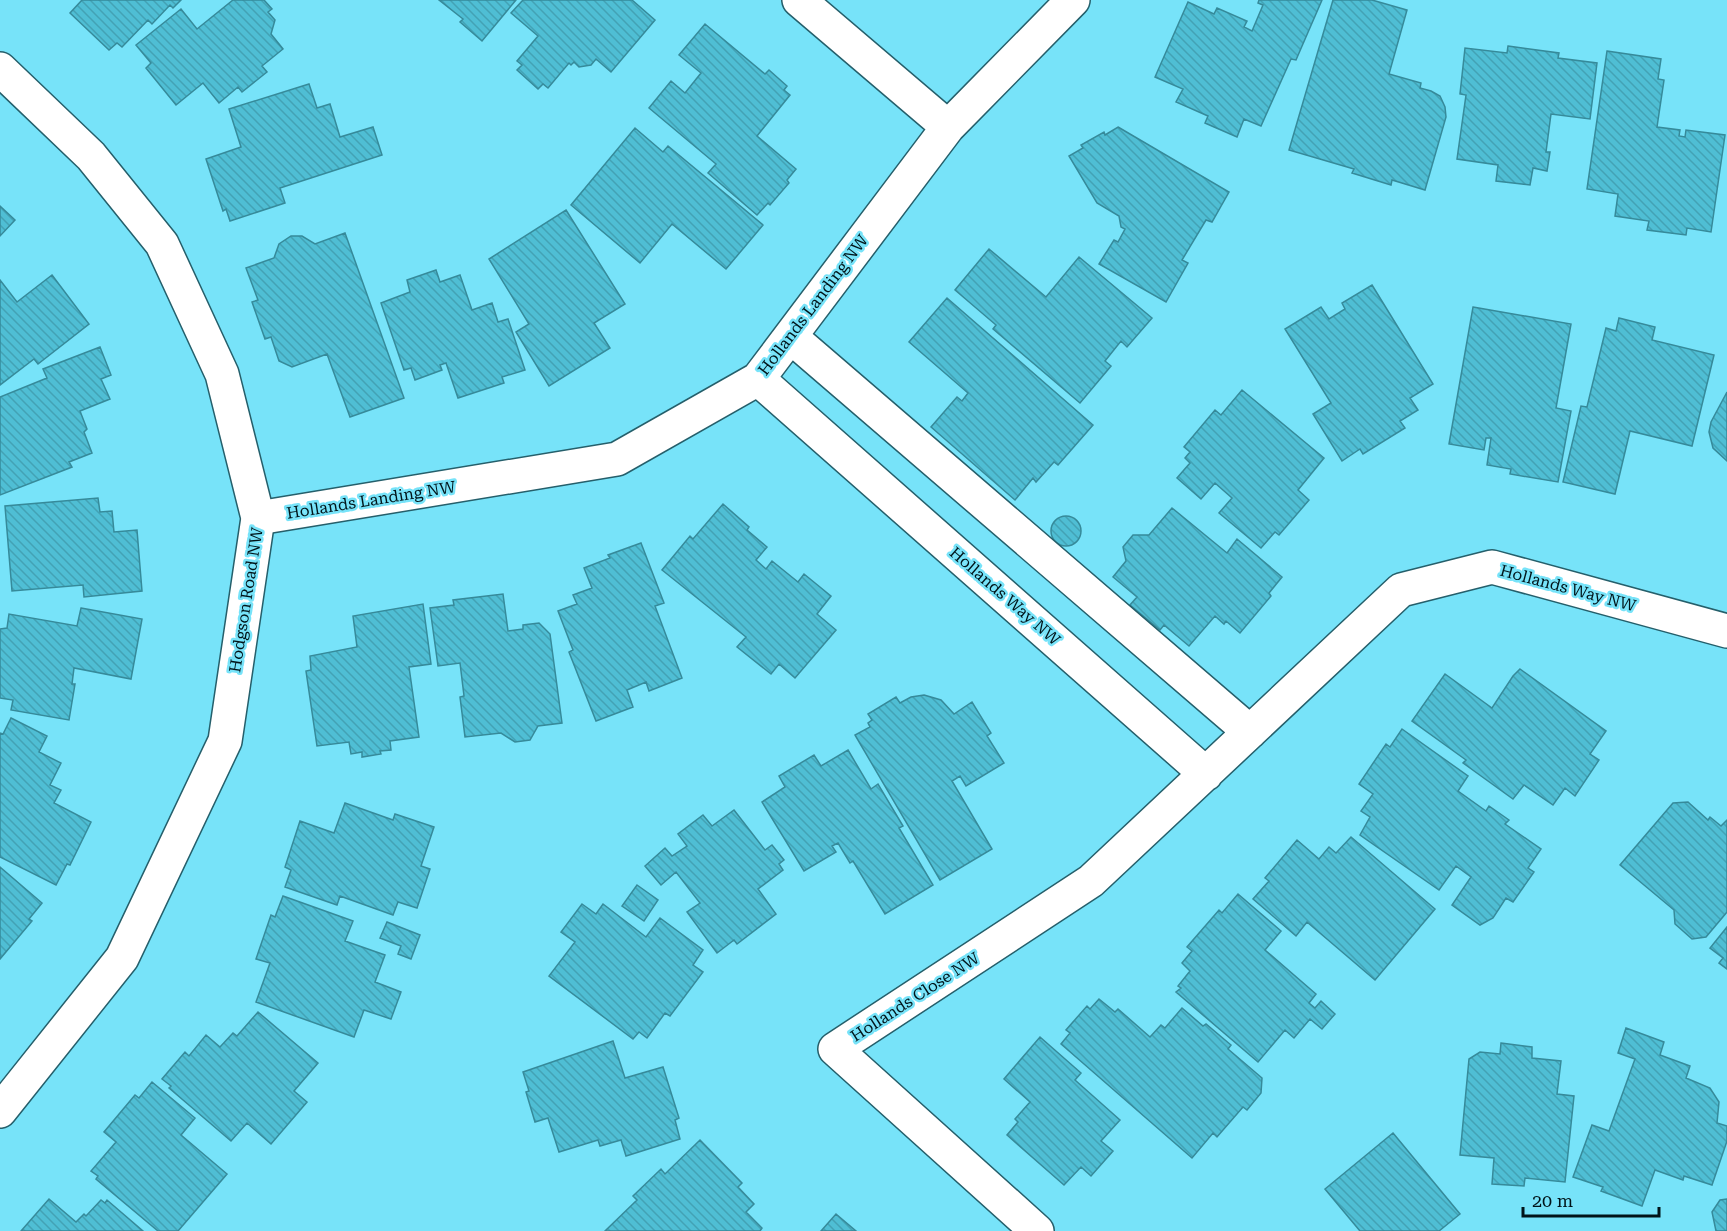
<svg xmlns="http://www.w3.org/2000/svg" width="1727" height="1231" viewBox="0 0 1727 1231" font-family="'Roboto Serif',serif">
<defs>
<pattern id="building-back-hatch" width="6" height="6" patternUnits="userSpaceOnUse" patternTransform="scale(1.5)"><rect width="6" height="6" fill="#4fbed4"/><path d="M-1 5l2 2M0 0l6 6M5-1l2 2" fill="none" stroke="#43a2b5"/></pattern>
</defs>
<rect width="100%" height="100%" fill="#77e3f9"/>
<path fill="url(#building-back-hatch)" stroke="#368a9a" stroke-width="1.5" d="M82 0H181L173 8 170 5 152 24 148 20 122 47 117 43 109 50 70 13Z
M233 0H264L272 9 268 12 275 20 271 34 283 49 262 66 267 72 242 92 238 87 219 103 203 83 176 105 146 68 151 63 136 45 181 9 197 29Z
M439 0H516L482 41 460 22 463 19Z
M523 0H632L655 20 611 72 596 59 591 65 579 67 574 62 571 65 569 63 548 88 543 84 538 89 517 70 522 65 517 61 538 36 511 13Z
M1259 0H1322L1296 60 1291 59 1261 126 1244 119 1237 137 1205 123 1208 116 1176 102 1183 89 1155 77 1188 2 1214 14 1217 8 1247 21 1244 27 1252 31 1263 5 1258 3Z
M1333 0H1372L1407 10 1389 74 1421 83 1420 88 1431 91 1440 96 1445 107 1446 117 1425 190 1392 180 1391 185 1352 173 1354 169 1289 150Z
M705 24 765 74 769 70 787 86 784 90 790 95 757 136 796 169 787 180 789 183 770 205 768 203 757 215 708 173 716 164 649 108 671 81 685 93 701 73 679 55Z
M1508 46 1559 53 1558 58 1597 63 1590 119 1551 114 1546 152H1550L1547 171 1533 168 1530 185 1496 181 1498 165 1457 159 1466 95 1460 94 1465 48 1507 53Z
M1607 51 1661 59 1658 79 1664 80 1657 127 1680 130 1679 136 1685 137 1686 130 1725 135 1711 232 1687 228 1686 235 1647 230 1649 221 1615 216 1618 194 1587 189Z
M309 84 317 108 330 104 340 137 373 127 382 155 280 188 285 203 230 221 226 209 223 211 206 159 241 147 229 109Z
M1118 127 1229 192 1212 222 1206 220 1182 260 1188 263 1166 302 1099 264 1114 240 1118 242 1125 229 1121 227 1119 216 1097 203 1069 156 1083 148 1081 145 1104 132 1105 135Z
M635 128 663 152 668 146 763 225 726 269 672 224 640 263 571 205Z
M0 206 15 220 0 236Z
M566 210 625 304 594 323 610 348 549 386 516 332 529 324 489 259Z
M345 233 404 398 350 417 327 354 292 367 279 361 271 337 265 339 252 302 258 300 246 268 274 258 279 244 291 236H302L315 244Z
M989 249 1046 297 1079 257 1152 318 1127 347 1121 341 1105 361 1111 366 1080 403 993 329 996 325 955 290Z
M436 270 440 282 460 275 472 310 492 303 498 322 508 319 525 370 502 377 504 383 458 398 446 363 440 365 442 370 415 380 411 368 404 370 381 303 410 292 407 280Z
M52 275 89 324 38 364 34 359 0 385V280L17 302Z
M1372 285 1433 384 1410 398 1418 410 1400 421 1405 428 1363 454 1360 449 1342 461 1313 414 1331 403 1285 329 1321 307 1329 319 1345 309 1342 303Z
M947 298 1093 425 1058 465 1054 462 1036 482 1033 478 1015 500 931 427 957 397 962 401 968 393 909 342Z
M1473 307 1571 324 1556 408 1571 411 1558 482 1510 474 1511 469 1487 465 1491 438H1486L1484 450 1449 444Z
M1619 318 1655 327 1652 340 1714 355 1692 446 1630 431 1615 494 1563 482 1581 406 1587 407 1606 328 1616 331Z
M100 347 111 375 101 379 110 399 80 411 87 429 84 432 92 453 69 462 72 467 0 495V397L47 378 43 369Z
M1242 390 1324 458 1298 490 1309 500 1279 535 1275 532 1261 548 1219 513 1232 498 1215 483 1201 499 1177 478 1190 463 1185 458 1190 452 1184 447 1215 410 1221 415Z
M1727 392V461L1713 448 1709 432 1711 422Z
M98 498 100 512 112 511 114 532 137 530 142 591 84 597 83 585 12 591 5 506Z
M723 504 749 527 747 530 767 547 756 560 766 569 772 561 798 582 804 574 831 596 817 614 836 630 795 678 779 664 771 674 737 647 746 637 662 570 690 536 693 539Z
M1172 508 1227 553 1237 539 1282 577 1269 593 1271 596 1240 633 1226 621 1224 624 1215 616 1189 646 1164 625 1160 630 1130 605 1137 597 1113 577 1126 561 1123 547 1133 535H1149Z
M1051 531a15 15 0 1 1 30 0a15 15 0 1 1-30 0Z
M641 543 664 603 655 606 682 678 649 691 646 682 627 690 633 707 596 721 569 652 573 650 558 611 577 604 573 595 592 588 584 568 610 558 608 555Z
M503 594 508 631 523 629V625L539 623 550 634 562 723 538 726 530 740 515 742 501 733 465 737 460 697 464 696 460 663 438 666 430 608 454 605 453 600Z
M423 604 431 664 409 667 419 737 390 741 391 750 380 751 381 754 362 757V752L351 754 349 742 317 746 306 671 311 670 310 656 357 647 353 616Z
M81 608 142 619 131 679 74 668 72 684H75L69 720 11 710 13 700 0 698V629L7 628 9 614 77 626Z
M1520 669 1606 731 1590 754 1599 760 1575 796 1565 788 1553 805 1524 785 1513 799 1463 763 1466 760 1412 721 1445 674 1492 708 1513 676Z
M924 695 941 700 954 714 972 702 991 733 987 736 1004 763 966 786 960 776 952 781 992 849 940 880 855 735 870 727 868 723 872 720 868 714 896 697 900 703 911 697Z
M11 718 47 736 39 752 61 763 50 785 61 790 54 803 91 822 70 865 67 864 56 885 0 857V733L3 734Z
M1402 729 1468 776 1458 791 1486 811 1489 806 1509 820 1505 824 1541 849 1528 868 1534 872 1513 902 1506 898 1493 918 1480 925 1452 905 1471 877 1456 866 1439 890 1360 835 1370 817 1361 811 1373 794 1359 784 1386 744 1390 747Z
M848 750 871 789 878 784 903 826 899 828 933 885 885 914 853 861 850 863 838 843 832 846 836 852 804 871 762 802 785 787 779 776 814 755 821 766Z
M1688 802 1708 820 1710 817 1721 826 1727 820V912L1706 937 1692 939 1675 924 1674 910 1620 865 1673 803Z
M345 803 393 820 395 814 434 827 421 866 430 869 417 908 398 902 393 915 340 896 337 905 285 887 291 870 285 867 300 821 334 833Z
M734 810 765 850 772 845 784 860 779 864 783 870 758 889 776 914 737 944 734 940 717 953 687 912 700 903 676 872 661 885 645 866 665 848 672 856 687 846 678 834 703 815 712 826Z
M1351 837 1435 909 1375 980 1307 922 1296 936 1253 899 1269 881 1265 878 1297 840 1319 859 1329 847 1336 853Z
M0 867 42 903 29 919 32 921 0 959Z
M637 885 658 900 644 921 622 906Z
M1238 894 1281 931 1265 950 1316 994 1309 1003 1315 1008 1321 1001 1335 1014 1322 1029 1310 1019 1294 1038 1285 1030 1258 1062 1176 992 1181 988 1178 986 1190 971 1182 963 1192 951 1187 947 1219 910 1222 913Z
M283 896 353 921 345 941 385 955 375 982 401 992 391 1019 364 1010 354 1037 256 1002 270 963 256 959 271 915 275 917Z
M582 904 596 914 603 904 646 937 660 918 703 950 693 965 703 972 670 1016 665 1013 647 1038 639 1032 633 1039 549 976 575 942 561 932Z
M387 922 420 935 411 959 398 954 401 946 380 938Z
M1727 927V969L1719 963 1723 958 1710 948Z
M1099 999 1115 1012 1118 1009 1150 1037 1161 1025 1165 1028 1182 1008 1203 1026 1206 1024 1231 1045 1228 1049 1262 1078 1261 1093 1247 1110 1243 1107 1217 1137 1213 1133 1192 1158 1061 1044 1070 1033 1066 1030 1087 1006 1090 1009Z
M258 1012 318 1063 294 1091 307 1102 271 1144 247 1123 231 1141 169 1088 171 1086 162 1079 185 1052 189 1056 206 1035 220 1047 233 1033 237 1036Z
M1626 1028 1664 1042 1660 1055 1690 1066 1686 1078 1710 1088 1719 1102 1717 1123 1727 1126V1141L1712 1185 1684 1176 1683 1180 1655 1170 1642 1206 1601 1191 1603 1187 1573 1177 1592 1125 1609 1131 1635 1059 1618 1053Z
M1040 1037 1081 1073 1075 1080 1120 1120 1101 1141 1113 1151 1091 1176 1081 1167 1064 1185 1007 1135 1018 1122 1015 1119 1030 1102 1004 1079Z
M613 1041 625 1078 663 1067 679 1118 675 1120 680 1139 626 1156 621 1140 600 1146 598 1140 559 1152 548 1118 535 1122 526 1092 529 1091 523 1072Z
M1501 1043 1532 1047V1058L1561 1061 1557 1094 1574 1096 1565 1182 1525 1178 1524 1186 1492 1184 1494 1158 1460 1155 1469 1059 1480 1052 1500 1054Z
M152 1082 195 1118 181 1135 227 1174 178 1231H158L96 1179 98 1176 91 1171 116 1142 104 1132 135 1095 139 1098Z
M1393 1133 1460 1214 1439 1231H1360L1325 1189Z
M700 1140 742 1183 738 1187 754 1204 746 1212 762 1228 760 1231H605L637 1200 633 1196 661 1169 665 1174Z
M49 1199 76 1222 84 1214 86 1216 101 1200 105 1203 107 1200 143 1231H21Z
M1727 1199V1231H1716L1712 1212 1720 1200Z
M836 1214 856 1231H821Z"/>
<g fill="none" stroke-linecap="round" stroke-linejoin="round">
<defs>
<path id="street" d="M799 0 948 127
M791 337 1250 732
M758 379 1206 774
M258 518 617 459 758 379 948 127 1073 0
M1037 1231 835 1049 1091 881 1401 590 1492 567 1727 631"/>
<path id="secondary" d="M0 69 91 156 162 244 222 374 258 518 225 741 122 958 0 1111"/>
</defs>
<use href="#street" stroke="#255f6b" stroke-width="36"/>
<use href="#secondary" stroke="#255f6b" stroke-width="36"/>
<use href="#street" stroke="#fff" stroke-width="33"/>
<use href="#secondary" stroke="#fff" stroke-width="33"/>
</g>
<g text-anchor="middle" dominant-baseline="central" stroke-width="5" stroke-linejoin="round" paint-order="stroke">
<g font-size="16" fill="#001419" stroke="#77e3f9">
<text transform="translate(813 305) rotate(-53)">Hollands Landing NW</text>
<text transform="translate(371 500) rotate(-9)">Hollands Landing NW</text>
<text transform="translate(1568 588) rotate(15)">Hollands Way NW</text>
<text transform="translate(1005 596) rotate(41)">Hollands Way NW</text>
<text transform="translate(246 600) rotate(-81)">Hodgson Road NW</text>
<text transform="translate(915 997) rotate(-33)">Hollands Close NW</text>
</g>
</g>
<path d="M1523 1207v9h136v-9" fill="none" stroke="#001419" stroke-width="3"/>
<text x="1532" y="1207" font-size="18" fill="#001419" stroke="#77e3f9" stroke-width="4.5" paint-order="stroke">20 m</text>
</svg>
